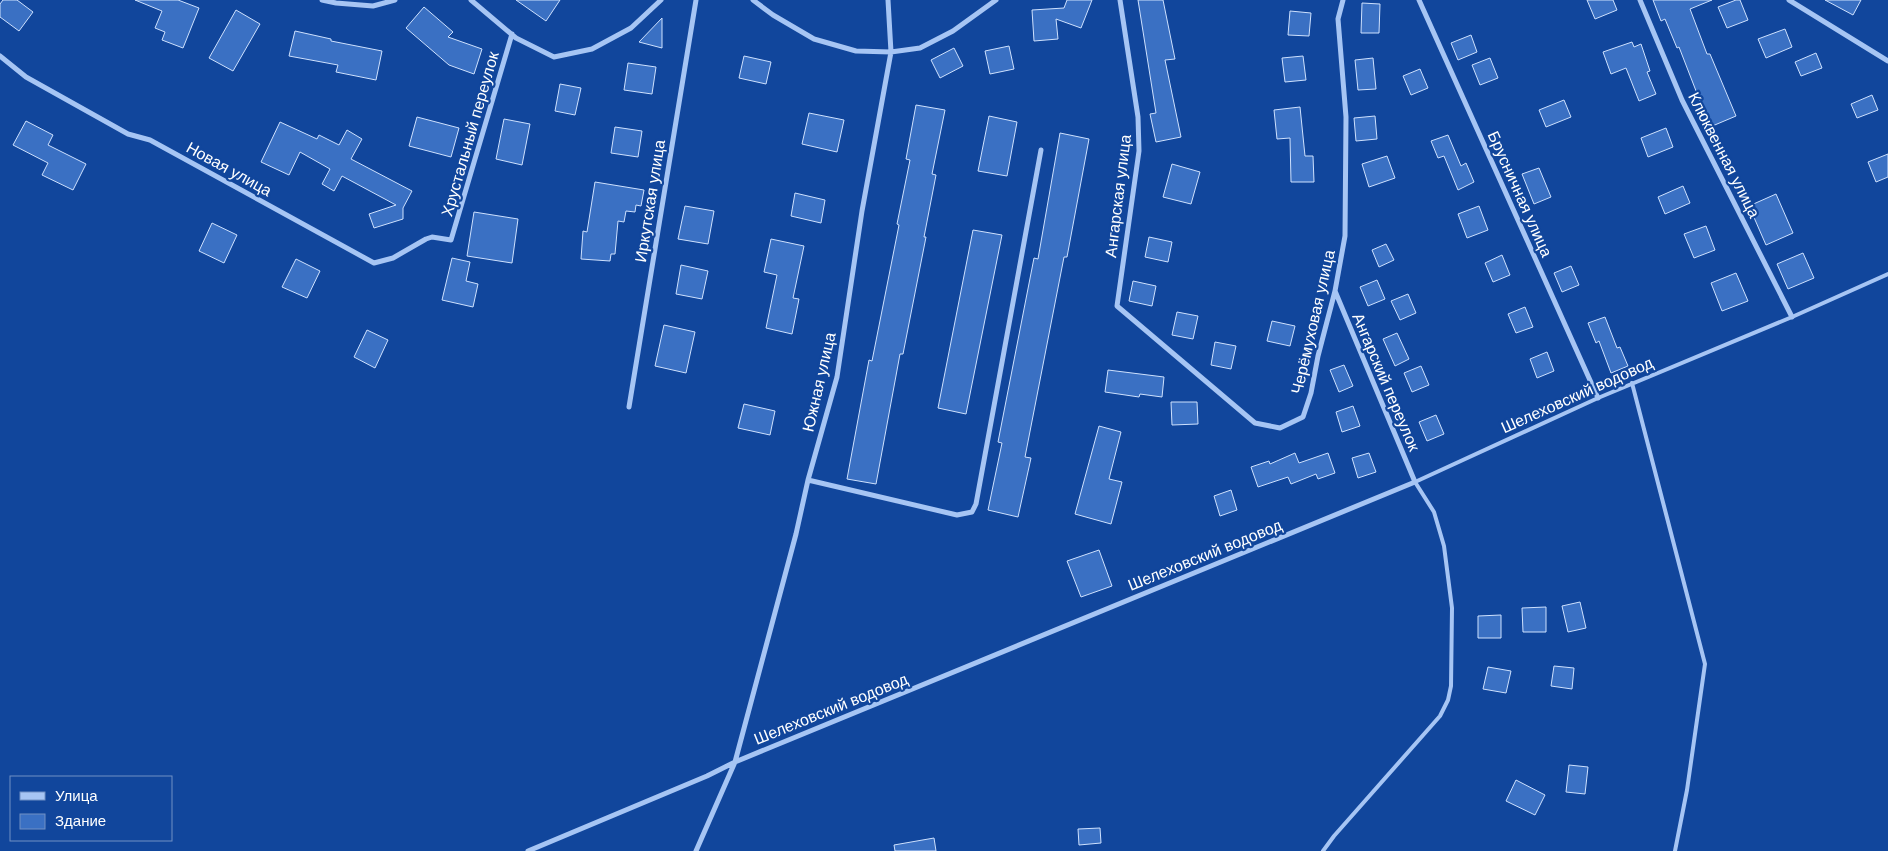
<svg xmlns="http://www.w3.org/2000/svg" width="1888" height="851" viewBox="0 0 1888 851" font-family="'DM Sans',sans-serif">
<rect width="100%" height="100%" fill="#11469c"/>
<path fill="#3a70c3" stroke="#cee1fe" d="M3 0H17L33 12 19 31 0 17V4Z
M135 0H178L199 8 183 48 162 40 165 32 155 28 162 11Z
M516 0H560L546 21Z
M1067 0H1092L1081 28 1056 19 1058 39 1034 41 1032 10 1064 8Z
M1138 0H1163L1175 59 1165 60 1181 137 1156 142 1150 114 1156 113Z
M1587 0H1613L1617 10 1595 19Z
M1653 0H1712L1690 9 1707 54H1710L1736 116 1710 127 1679 47 1677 48 1665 19 1661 21Z
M1736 0H1740L1748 20 1727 28 1718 7Z
M1825 0H1861L1853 15Z
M1362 3 1380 4 1379 33H1361Z
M424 7 453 32 448 37 482 49 474 74 449 65 406 28Z
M236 10 260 24 233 71 209 58Z
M1290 11 1311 13 1309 36 1288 35Z
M662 18V48L639 42Z
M1785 29 1792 47 1766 58 1758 39Z
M295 31 331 39V41L382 51 376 80 336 72 338 65 289 56Z
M1471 35 1477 52 1458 60 1451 43Z
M1632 42 1634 47 1641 44 1650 71 1647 72 1656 94 1639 101 1626 68 1611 74 1603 52Z
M1009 46 1014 69 990 74 985 51Z
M954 48 963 66 940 78 931 60Z
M1816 53 1822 68 1801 76 1795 62Z
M744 56 771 62 766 84 739 78Z
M1303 56 1306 80 1285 82 1282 58Z
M1373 58 1376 89 1358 90 1355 60Z
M1490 58 1498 78 1480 85 1472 65Z
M628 63 656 67 652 94 624 90Z
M1420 69 1428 88 1411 95 1403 76Z
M560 84 581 88 575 115 555 111Z
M1872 95 1878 110 1857 118 1851 104Z
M1564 100 1571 117 1546 127 1539 110Z
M916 105 945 110 932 174 936 175 924 237H926L903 354H900L876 484 847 479 869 360 872 361 899 225 897 224 910 160 906 159Z
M1300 107 1305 156H1313L1314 182H1291L1290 138 1277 139 1274 110Z
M809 113 844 120 837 152 802 144Z
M989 116 1017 122 1007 176 978 171Z
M1375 116 1377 139 1356 141 1354 118Z
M417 117 459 128 451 157 409 146Z
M504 119 530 124 522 165 496 159Z
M26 121 53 135 48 145 86 164 73 190 42 175 48 163 13 145Z
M280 122 317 139 319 135 339 145 347 130 362 139 351 159 412 191 403 208V219L374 228 369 214 396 205 342 176 334 191 322 184 330 169 300 152 289 175 261 162Z
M615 127 642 131 638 157 611 153Z
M1666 128 1673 147 1648 157 1641 138Z
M1060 133 1089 139 1067 257H1064L1025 457 1031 458 1018 517 988 510 1002 443 998 442 1034 258 1038 259Z
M1448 135 1461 166 1466 163 1474 182 1458 190 1444 156 1438 158 1431 141Z
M1888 154V177L1876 182 1868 162Z
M1387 156 1395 178 1369 187 1362 164Z
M1172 164 1200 172 1191 204 1163 197Z
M1539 168 1551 197 1534 204 1522 174Z
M595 182 644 190 641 206 636 205 635 212 626 211 624 222 618 221 615 254H611L610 261 581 259 583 231 587 232Z
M1683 186 1690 203 1665 214 1658 197Z
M795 193 825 200 821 223 791 216Z
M1776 194 1793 233 1766 245 1749 206Z
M685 206 714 211 708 244 678 239Z
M1479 206 1488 230 1467 238 1458 214Z
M474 212 518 219 512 263 467 256Z
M212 223 237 235 224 263 199 251Z
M1706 226 1715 250 1694 258 1684 234Z
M973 230 1002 235 966 414 938 408Z
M1149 237 1172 242 1168 262 1145 257Z
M771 239 804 246 793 298 799 299 792 334 766 328 777 275 764 272Z
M1386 244 1394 260 1379 267 1372 250Z
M1803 253 1814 278 1788 289 1777 264Z
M1502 255 1510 275 1493 282 1485 263Z
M452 258 470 262 466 281 478 284 473 307 442 300Z
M296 259 320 271 307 298 282 287Z
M681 265 708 271 702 299 676 294Z
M1571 266 1579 285 1562 292 1554 273Z
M1736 273 1748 301 1722 311 1711 283Z
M1377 280 1385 299 1368 306 1360 287Z
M1133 281 1156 286 1152 306 1129 301Z
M1408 294 1416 313 1400 320 1391 301Z
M1525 307 1533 327 1516 333 1508 314Z
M1177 312 1198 316 1193 339 1172 335Z
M1605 317 1617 348 1620 347 1628 366 1611 373 1599 341 1596 343 1588 323Z
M1272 321 1295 326 1290 346 1267 341Z
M664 325 695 332 686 373 655 366Z
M367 330 388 340 375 368 354 357Z
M1397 333 1409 359 1395 366 1383 339Z
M1215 342 1236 346 1231 369 1211 365Z
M1547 352 1554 371 1537 378 1530 359Z
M1344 365 1353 386 1339 392 1330 370Z
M1421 366 1429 385 1412 392 1404 373Z
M1108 370 1164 377 1162 397 1140 394 1139 397 1105 392Z
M1171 402H1197L1198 424 1172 425Z
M744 404 775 411 770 435 738 428Z
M1353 406 1360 426 1342 432 1336 412Z
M1436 415 1444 434 1427 441 1419 422Z
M1099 426 1121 432 1109 479 1122 482 1111 524 1075 514Z
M1295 453 1299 463 1328 453 1335 473 1318 479 1316 474 1291 484 1288 477 1258 487 1251 467 1269 461 1270 464Z
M1369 453 1376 472 1358 478 1352 458Z
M1231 490 1237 510 1220 516 1214 496Z
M1099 550 1112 586 1081 597 1067 561Z
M1580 602 1586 628 1568 632 1562 606Z
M1546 607V632H1523L1522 608Z
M1501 615V638H1478V616Z
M1554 666 1574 668 1572 689 1551 686Z
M1488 667 1511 671 1506 693 1483 689Z
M1569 765 1588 767 1585 794 1566 792Z
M1516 780 1545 795 1535 815 1506 801Z
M1100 828 1101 843 1079 845 1078 829Z
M934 838 936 851H895L894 845Z"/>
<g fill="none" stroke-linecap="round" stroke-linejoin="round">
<path stroke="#a6c5f4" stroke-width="4" d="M1632 383 1705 664 1687 790 1675 851
M1323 851 1334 836 1440 716 1448 700 1451 686 1452 608 1444 546 1434 512 1415 482 1598 398 1792 317 1888 274"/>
<path stroke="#a6c5f4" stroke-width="5" d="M322 0 336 3 373 6 395 0
M471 0 516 38 554 57 592 49 631 28 661 0
M753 0 773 15 814 39 856 51 891 52 920 48 953 31 996 0
M1120 0 1138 117 1139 151 1117 306 1255 423 1280 428 1303 417 1311 393 1318 356 1335 291 1345 236 1346 117 1338 19 1343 0
M1419 0 1598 398
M1640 0 1682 100 1792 317
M1789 0 1888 61
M0 56 26 77 128 134 150 140 374 263 393 258 426 239 432 237 451 240 512 34
M629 407 696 0
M808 480 957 515 972 512 976 504 1041 150
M528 851 707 776 735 762 1415 482 1335 291
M696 851 735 762 796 534 808 480 837 377 862 211 891 52 888 0"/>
</g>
<g text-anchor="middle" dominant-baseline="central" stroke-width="4.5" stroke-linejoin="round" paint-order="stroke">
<g font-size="16" fill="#fff" stroke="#11469c">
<text transform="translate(470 134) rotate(-74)">Хрустальный переулок</text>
<text transform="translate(1724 155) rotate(63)">Клюквенная улица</text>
<text transform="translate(229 169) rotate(29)">Новая улица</text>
<text transform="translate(1520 194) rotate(66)">Брусничная улица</text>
<text transform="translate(1118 196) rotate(-83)">Ангарская улица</text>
<text transform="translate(650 201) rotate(-81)">Иркутская улица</text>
<text transform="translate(1313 322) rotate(-77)">Черёмуховая улица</text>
<text transform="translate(819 382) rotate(-77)">Южная улица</text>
<text transform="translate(1386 382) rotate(67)">Ангарский переулок</text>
<text transform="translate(1577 395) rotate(-24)">Шелеховский водовод</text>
<text transform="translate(1205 555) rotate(-22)">Шелеховский водовод</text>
<text transform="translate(831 709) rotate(-22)">Шелеховский водовод</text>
</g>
</g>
<rect x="10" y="776" width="162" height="65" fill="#11469c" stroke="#7090c4"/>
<rect x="20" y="792" width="25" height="8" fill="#a6c5f4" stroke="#7090c4"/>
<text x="55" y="801" font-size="15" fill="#ffffff">Улица</text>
<rect x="20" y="814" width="25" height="15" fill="#3a70c3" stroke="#7090c4"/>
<text x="55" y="826" font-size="15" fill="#ffffff">Здание</text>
</svg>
